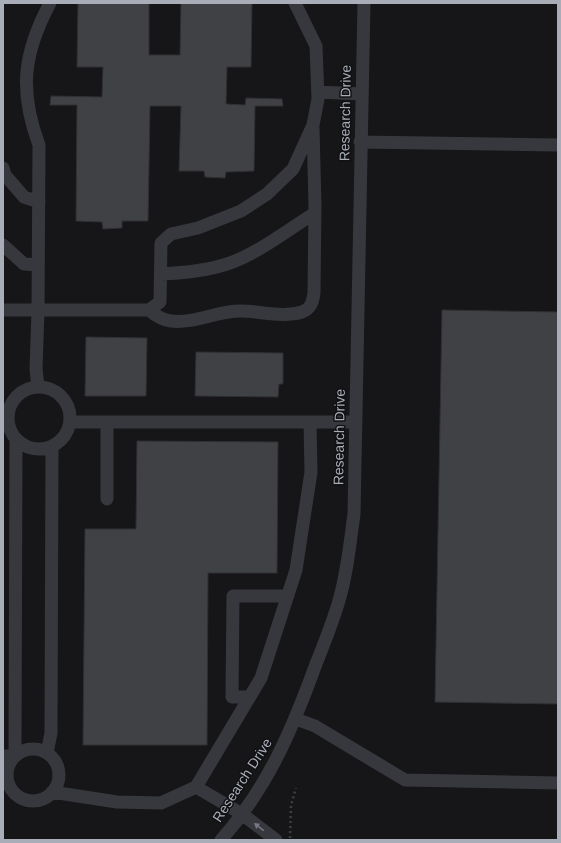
<svg xmlns="http://www.w3.org/2000/svg" width="561" height="843" viewBox="0 0 561 843" font-family="Arial,sans-serif">
<rect width="100%" height="100%" fill="#161618"/>
<path fill="#404145" stroke="#303034" d="M78 3H149V55H180L181 3H252L251 67H227L226 104 245 105 246 98 282 99 283 106H255L254 171 226 172 225 178 205 177 204 171H179L181 106H150L148 221H122V228L103 229 102 222 76 221 77 105H50L51 96 102 97 103 67H77Z
M442 310 558 312V704L435 702Z
M86 337 147 338 146 396H85Z
M196 352 283 353V384H279L278 397 195 396Z
M137 441 278 442 277 573H208L207 745H83L85 529H136Z"/>
<g fill="none" stroke-linecap="round" stroke-linejoin="round">
<path stroke="#3d3f44" stroke-width="2.5" stroke-dasharray="2 3" stroke-linecap="butt" d="M290 838 291 805 296 788"/>
<path stroke="#37383d" stroke-width="13" d="M318 92 362 94
M360 142 558 145
M3 168 5 175 24 197 39 202
M3 245 24 264 38 265
M161 274C183 273 206 271 227 264 256 255 289 229 315 213
M3 310H149L160 302 161 243 171 234 198 228 241 211 267 194 293 169 313 125 318 99 316 46 295 3
M149 310C156 316 162 320 171 321 194 324 217 311 240 311 260 311 283 318 302 312 311 309 313 301 314 293L315 205 313 128
M8 418a31 31 0 1 1 62 0a31 31 0 1 1-62 0Z
M38 387 36 369 38 311 39 145C19 91 23 54 50 3
M70 422H356
M107 499V422
M250 697H232L233 596H288
M296 719 315 726 405 780 558 783
M7 775a26 26 0 1 1 52 0a26 26 0 1 1-52 0Z
M47 753 51 733 52 447
M3 756H15L16 440
M52 792 117 802 161 803 196 787
M221 840C268 787 292 730 316 664 324 644 332 624 338 604 347 575 350 543 354 514L364 3
M276 840 242 814 196 787 261 678 296 570 311 472 310 422"/>
</g>
<defs><path id="oneway-solid" d="M-6-.8H1V-3.2L6.5 0L1 3.2V.8H-6Z"/></defs>
<use fill="#757881" href="#oneway-solid" transform="translate(259 827) rotate(-143)"/>
<g text-anchor="middle" dominant-baseline="central" stroke-width="3" stroke-linejoin="round" paint-order="stroke">
<g font-size="14" fill="#a8adb8" stroke="#111113">
<text transform="translate(345 113) rotate(-89)">Research Drive</text>
<text transform="translate(339 437) rotate(-89)">Research Drive</text>
<text transform="translate(242 780) rotate(-57)">Research Drive</text>
</g>
</g>
<rect width="561" height="843" fill="none" stroke="#a8adb8" stroke-width="8"/>
</svg>
